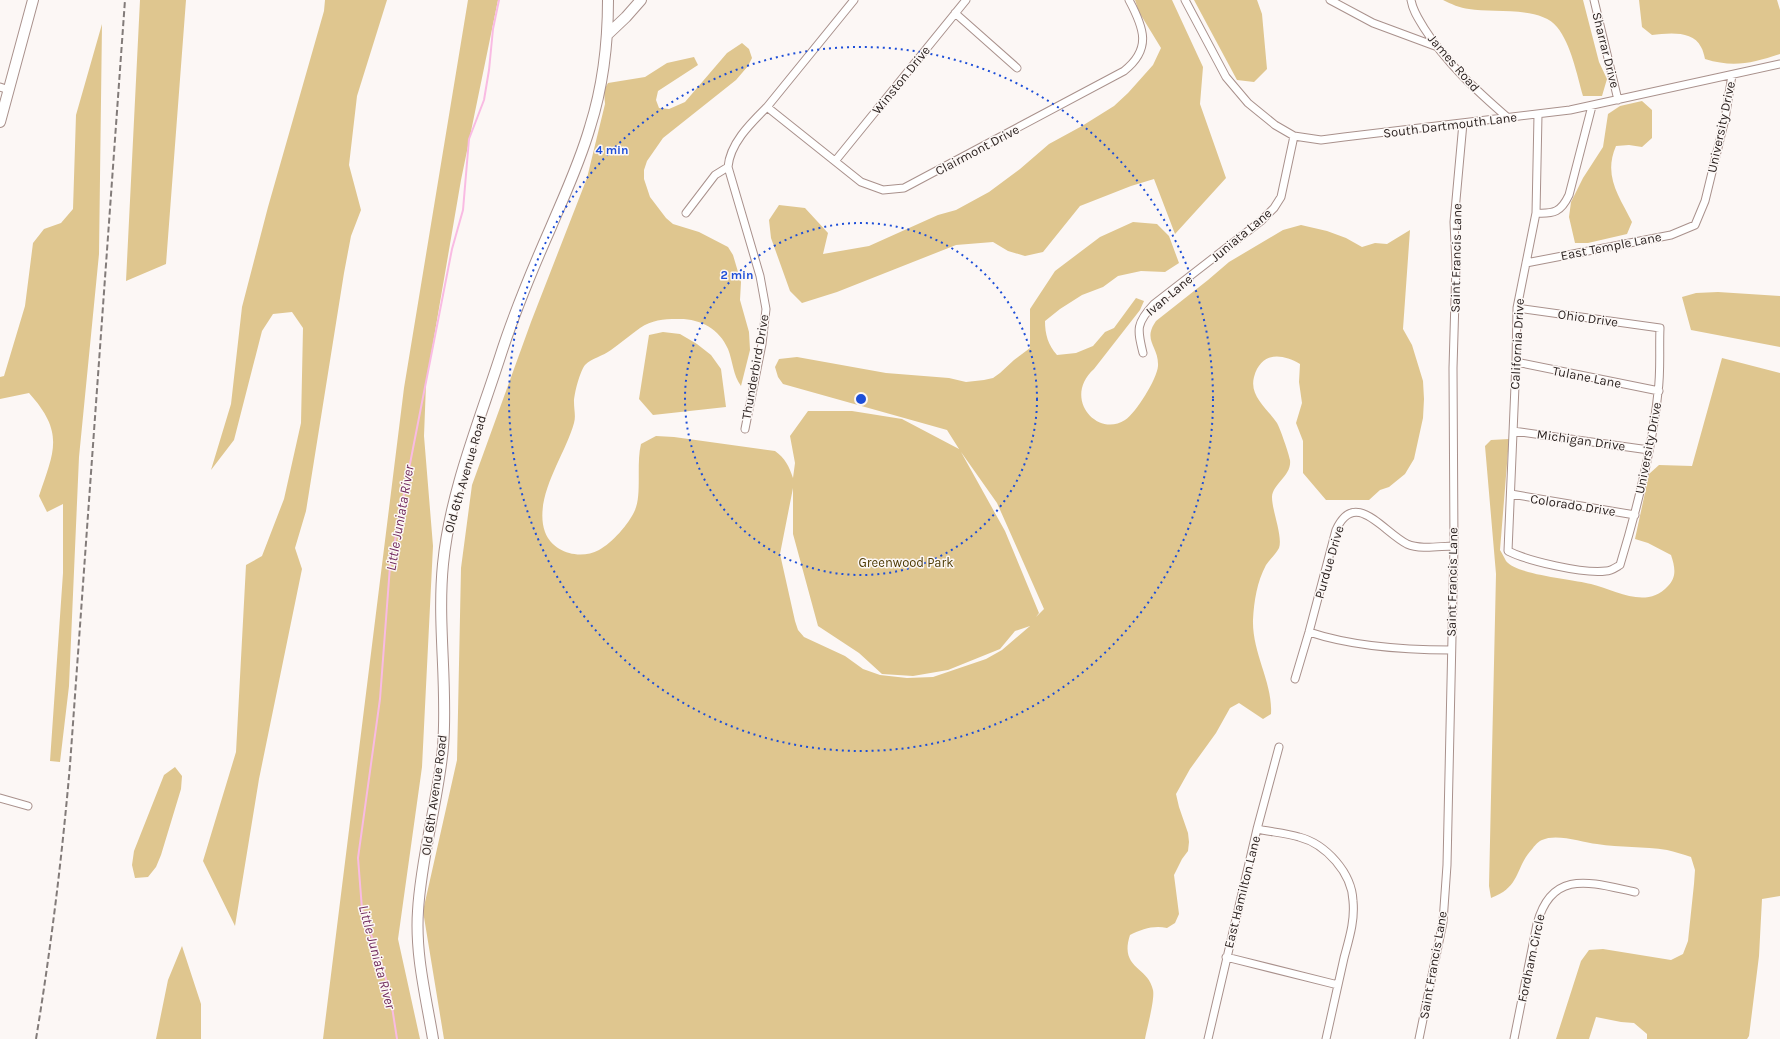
<svg xmlns="http://www.w3.org/2000/svg" width="1780" height="1039" viewBox="0 0 1780 1039" font-family="Karla,sans-serif">
<rect width="100%" height="100%" fill="#fcf7f5"/>
<path fill="#dfc68f" fill-rule="evenodd" d="M140 0H186L166 264 126 281Z
M325 0H387L357 96 349 165 361 210 351 236 344 273 306 511 295 548 302 569 259 779 235 926 203 861 236 752 246 565 262 556 284 499 301 423 303 328 292 312 273 314 262 331 234 440 211 470 231 404 242 307 268 207 324 11Z
M468 0H498L461 180 426 384 424 436 433 546 422 767 398 939 420 1039H323L404 388Z
M1135 0H1172L1203 67 1200 104 1226 178 1175 234 1154 179 1131 186 1080 206 1043 252 1025 256 1008 251 993 242 956 245 837 292 802 303 790 291 771 238 769 220 779 205 805 208 828 233 823 254 869 246 938 215 956 210 989 192 1020 169 1049 144 1082 126 1114 106 1128 93 1153 65 1161 48 1139 12Z
M1194 0H1257L1262 14 1267 69 1254 82 1237 80Z
M1443 0H1583L1599 62 1607 79 1602 96H1583C1577 75 1571 44 1557 27 1541 6 1492 13 1469 9 1460 8 1451 4 1443 0Z
M1639 0H1777L1780 10V54C1752 63 1734 68 1705 59 1704 55 1703 50 1701 47 1693 30 1668 33 1652 35L1642 27Z
M102 24 99 254 79 457 69 686 60 762 50 761 63 573V504L47 512 39 496C54 451 65 433 29 393L0 399V377L4 376 25 306 33 243 44 229 61 223 73 209 76 115Z
M742 43 749 49 752 58 748 66 736 80 663 138 647 161 644 170V179L650 197 666 218 673 224 699 232 728 247 733 255 741 282 740 300 749 332 750 350 741 386C733 375 733 362 728 349 719 328 699 318 677 319 663 319 652 320 640 328 630 335 621 343 611 350 603 356 592 358 585 365 580 371 574 394 574 402 574 410 576 416 574 423 565 456 533 497 545 532 553 553 580 560 599 550 612 543 629 524 635 510 642 494 636 464 641 444L656 436 674 437 775 451C785 458 789 466 793 478L795 463 790 436 808 411H852L902 419 959 449 947 430 783 384 778 377 775 367 779 359 797 357 886 373 949 378 966 382 984 380 993 378 1000 373 1014 360 1030 348V309L1055 271 1100 237 1133 222 1157 224 1169 236 1179 263 1165 272 1141 271 1118 276 1103 287 1082 295 1060 309 1045 321C1045 334 1048 345 1057 355L1076 353 1093 346 1105 332 1114 328 1136 298 1144 301 1140 310 1094 369C1062 398 1097 438 1125 420 1136 413 1157 379 1158 366 1159 346 1142 341 1156 321L1208 280 1229 262 1283 230 1301 225 1327 231 1346 238 1362 247 1375 243 1387 244 1410 230 1403 329 1412 345 1423 381 1424 399 1423 418 1414 459 1405 474 1389 487 1380 490 1369 500H1326L1303 473V441L1296 423 1302 403 1299 382 1300 364C1281 353 1261 352 1254 377 1249 396 1267 408 1277 423 1280 428 1289 454 1290 460 1292 476 1273 483 1272 497 1272 511 1283 536 1279 548 1276 554 1270 559 1266 565 1257 582 1254 601 1253 620 1252 653 1273 683 1271 714L1263 719 1239 703 1230 708 1216 733 1190 769 1176 794 1179 807 1188 833 1189 842 1188 851 1182 859 1174 875 1179 914 1175 923 1167 928C1154 925 1142 929 1130 935 1119 969 1148 966 1153 990 1155 999 1147 1028 1145 1039H444L423 911 457 760 461 568 472 485 531 322 587 178 605 104 604 90 608 83 645 77 667 63 694 57 698 65 658 91 656 100 659 108 669 109 685 102 727 53ZM961 452 997 503 1044 609 1036 617 1039 613 1005 531ZM793 488V534L818 626 859 653 882 674 913 676 948 670 1000 649 1015 631 1030 626 1002 650 986 659 933 677 907 678 880 675 863 669 845 656 804 637 798 630 795 621 780 554Z
M1642 101 1652 110V138L1642 147 1629 145 1616 146C1603 176 1619 196 1632 222L1627 234 1588 243H1575L1569 217 1571 202 1583 178 1603 147 1608 114 1620 106Z
M1718 292 1780 296V347L1691 330 1682 297 1696 293Z
M663 332 680 334 697 344 711 355 721 369 726 407 653 415 639 399 649 335Z
M1722 358 1780 373V896L1762 899 1759 956 1749 1036 1747 1039H1647V1034L1634 1023 1621 1022 1596 1017 1589 1039H1556L1581 961 1589 950 1603 949 1671 960 1683 954 1688 941 1694 884 1695 870 1691 857C1683 854 1675 852 1667 850 1644 846 1620 848 1597 844 1582 842 1556 833 1542 840 1539 841 1535 845 1533 848 1514 868 1522 886 1491 898L1489 886 1496 574 1485 446 1491 440 1509 439 1500 550C1502 553 1504 557 1506 561 1517 575 1572 579 1591 584 1616 590 1646 610 1668 586 1677 577 1675 567 1671 555L1648 543 1635 539 1649 474 1659 465 1692 466Z
M175 767 182 776 181 789 161 855 156 867 148 877 135 878 132 865 134 851 164 775Z
M182 946 201 1004V1039H156L168 980Z"/>
<g fill="none" stroke-linecap="round" stroke-linejoin="round">
<path stroke="#f9bbe3" stroke-width="2" d="M397 1039 390 994 383 968 362 909 358 858 380 699 390 566 452 249 463 210 469 139 484 100 489 70 493 29 499 0"/>
<defs>
<path id="street" d="M854 0 767 107 861 182 883 190 904 188 1124 71C1152 49 1144 28 1129 0
M1185 0 1226 77 1248 103 1275 125 1294 136 1321 140 1344 137 1570 110 1780 64
M1330 0 1373 23 1435 46
M1411 0C1413 11 1418 18 1424 28 1446 63 1477 91 1508 118
M1594 0 1618 100
M955 13 1017 68
M0 87 9 90
M836 160 966 0
M686 213 715 175 728 167
M1536 213C1554 214 1561 212 1569 195L1592 106
M1526 263 1671 235 1695 225 1705 201 1725 119 1732 75
M1517 308 1660 328C1659 349 1661 371 1658 392 1652 451 1637 509 1620 565 1615 568 1611 571 1606 571 1583 574 1528 561 1508 551L1516 362 1517 308 1536 213 1538 115
M1143 353C1137 329 1136 323 1154 304L1261 221 1274 208 1281 197 1294 136
M1516 362 1659 391
M745 429 762 344 766 309 760 276 728 167C730 143 751 123 767 107
M1513 431 1649 450
M1511 494 1635 515
M1309 632C1354 647 1404 650 1451 650
M1295 679 1309 632 1336 530C1355 488 1383 532 1407 544 1421 550 1440 546 1454 546
M0 798 28 806
M1257 829C1271 832 1286 833 1299 837 1326 844 1352 873 1353 901 1355 921 1349 939 1344 958 1338 985 1332 1012 1326 1039
M1226 957 1338 985
M1208 1039 1257 829 1279 747
M1419 1039 1443 922 1447 865 1454 546 1453 368 1456 265 1454 222 1463 123
M1514 1039 1537 924C1552 868 1592 883 1635 892"/>
<path id="secondary" d="M607 35 626 17 641 0
M0 122 33 0
M433 1039C426 997 415 954 418 911 421 856 438 802 443 747 448 686 437 625 443 564 450 493 478 425 500 357 514 313 532 270 551 227 565 194 580 162 590 127 603 86 608 43 608 0"/>
</defs>
<use href="#street" stroke="#a9918c" stroke-width="9"/>
<use href="#secondary" stroke="#a9918c" stroke-width="12"/>
<use href="#street" stroke="#fff" stroke-width="7"/>
<use href="#secondary" stroke="#fff" stroke-width="10"/>
<path stroke="#827b79" stroke-width="2" stroke-dasharray="6 3" stroke-linecap="butt" d="M36 1039C51 948 62 857 70 765L125 0"/>
</g>
<g fill="none" stroke="#1d4ed8" stroke-width="2" stroke-dasharray="2 4">
<circle cx="861" cy="399" r="176"/>
<circle cx="861" cy="399" r="352"/>
</g>
<g text-anchor="middle" dominant-baseline="central" stroke-width="3" stroke-linejoin="round" paint-order="stroke">
<g font-size="13" fill="#2c2321" stroke="#fcf7f5">
<text transform="translate(1606 50) rotate(76)">Sharrar Drive</text>
<text transform="translate(1454 63) rotate(49)">James Road</text>
<text transform="translate(901 80) rotate(-51)">Winston Drive</text>
<text transform="translate(1450 125) rotate(-7)">South Dartmouth Lane</text>
<text transform="translate(1721 127) rotate(-78)">University Drive</text>
<text transform="translate(977 150) rotate(-28)">Clairmont Drive</text>
<text transform="translate(1241 235) rotate(-40)">Juniata Lane</text>
<text transform="translate(1611 246) rotate(-11)">East Temple Lane</text>
<text transform="translate(1456 258) rotate(-89)">Saint Francis Lane</text>
<text transform="translate(1169 295) rotate(-40)">Ivan Lane</text>
<text transform="translate(1588 318) rotate(8)">Ohio Drive</text>
<text transform="translate(1517 344) rotate(-87)">California Drive</text>
<text transform="translate(755 367) rotate(-80)">Thunderbird Drive</text>
<text transform="translate(1587 377) rotate(11)">Tulane Lane</text>
<text transform="translate(1581 440) rotate(8)">Michigan Drive</text>
<text transform="translate(1648 448) rotate(-79)">University Drive</text>
<text transform="translate(465 474) rotate(-74)">Old 6th Avenue Road</text>
<text transform="translate(1573 505) rotate(9)">Colorado Drive</text>
<text transform="translate(1329 562) rotate(-74)">Purdue Drive</text>
<text transform="translate(1452 582) rotate(-89)">Saint Francis Lane</text>
<text transform="translate(434 795) rotate(-82)">Old 6th Avenue Road</text>
<text transform="translate(1242 892) rotate(-76)">East Hamilton Lane</text>
<text transform="translate(1531 958) rotate(-78)">Fordham Circle</text>
<text transform="translate(1433 965) rotate(-80)">Saint Francis Lane</text>
</g>
<g font-size="13" fill="#4e3b05" stroke="#fcf7f5">
<text x="906" y="562">Greenwood Park</text>
</g>
<g font-size="14" font-style="italic" fill="#702a5d" stroke="#fcf7f5">
<text transform="translate(400 518) rotate(-80)">Little Juniata River</text>
<text transform="translate(377 957) rotate(75)">Little Juniata River</text>
</g>
</g>
<circle cx="861" cy="399" r="6" fill="#1d4ed8" stroke="#fcf7f5" stroke-width="2"/>
<g font-size="12" text-anchor="middle" font-weight="bold" fill="#1d4ed8" stroke="#fcf7f5" stroke-width="3" stroke-linejoin="round" paint-order="stroke">
<text x="612" y="154">4 min</text>
<text x="737" y="279">2 min</text>
</g>
</svg>
